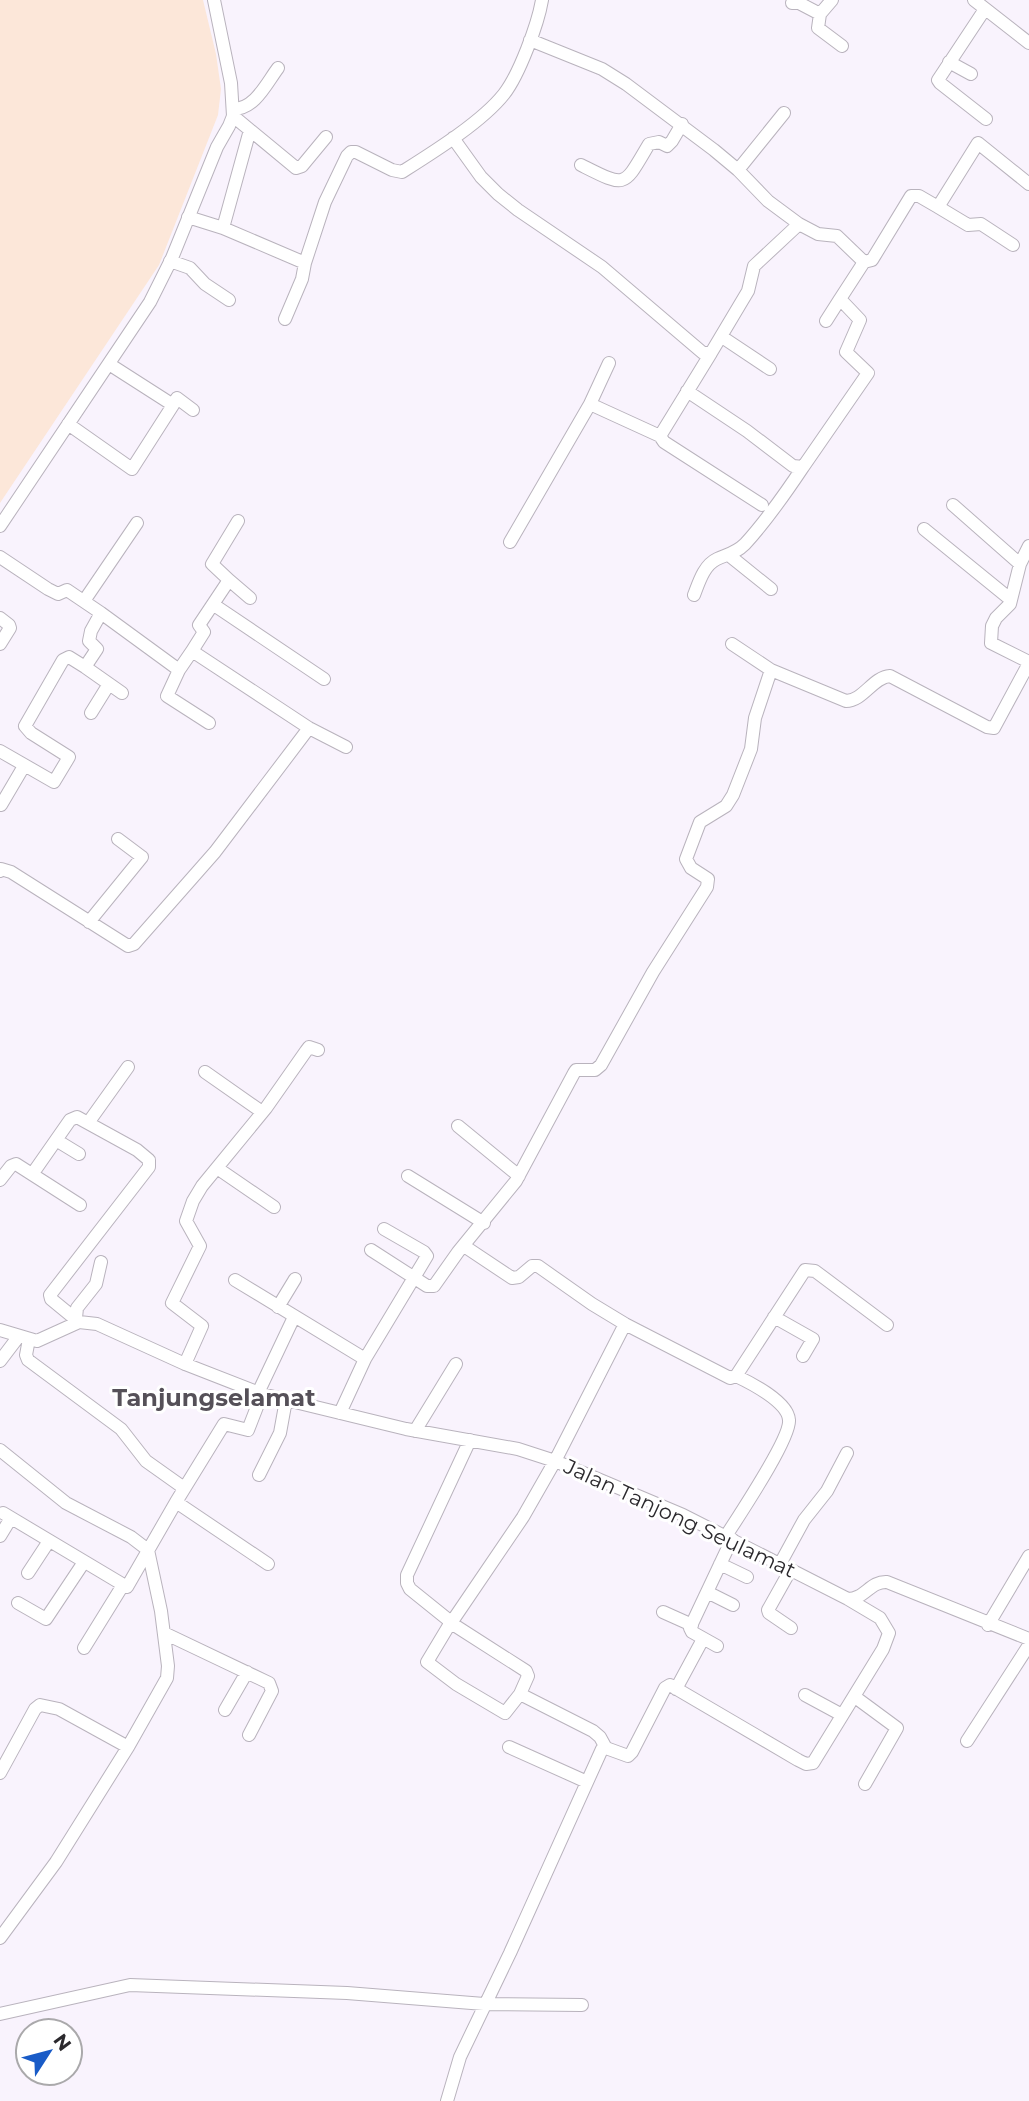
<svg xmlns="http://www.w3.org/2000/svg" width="1029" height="2101" viewBox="0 0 1029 2101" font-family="Montserrat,sans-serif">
<rect width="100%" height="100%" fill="#f9f3fd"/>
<path fill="#fce7d9" d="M0 0H203L216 54 221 89 218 115 159 265 0 503Z"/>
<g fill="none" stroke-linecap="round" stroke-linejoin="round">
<defs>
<path id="minor" d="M974 0 1029 43
M792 3H799L820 14 832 0
M985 9 938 80 940 83 986 119
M820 14 818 28 842 46
M530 40 602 69 626 84 714 150 738 170 768 201 799 224 818 234 837 236 864 262 840 299 860 320 846 352 868 373 803 467 793 466 747 431 687 391
M949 62 971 74
M233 109C255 109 266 84 278 68
M233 116 296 168 302 166 326 137
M453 138 481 177 498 194 518 210 602 267 703 353H711L748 291 754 266 799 224
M581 165C627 188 623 188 649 144L659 142 667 146 672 141 682 124
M738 170 784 113
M188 217 223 228 305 263 325 202 347 156 351 152H356L392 170 402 172C432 153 482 122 504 94 519 75 538 24 542 0
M223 228 250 130
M1013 245 981 224 968 225 938 207 978 143 1029 184
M170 261 190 268 205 284 229 300
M864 262 872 260 911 196H919L938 207
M285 319 302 279 305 263
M826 321 840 299
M722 337 770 369
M711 353 660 436 664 442 762 505
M109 364 173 405 177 398 193 410
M590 404 609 363
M68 424 132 469 173 405
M953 505 1020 564
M0 526 150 302 172 258 217 147 229 126 233 116 231 83 214 0
M924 529 1010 599
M510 542 590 404 660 436
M1029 546 1020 564 1010 604 996 618 992 626 991 643 1029 662
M730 556 771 589
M0 557 48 589 58 594 67 590 101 613 91 631 89 641 97 649 85 667 69 657 63 660 25 726 31 733 69 757 54 782 0 751
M229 580 250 598
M694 595C699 582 704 565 717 559 728 554 736 553 745 544 767 520 785 494 803 467
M84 601 137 523
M214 605 324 679
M101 613 179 670 192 651 309 728 346 747
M0 618 9 625 10 628 0 644
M732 644 771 670 846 701C863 701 873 677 890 676L987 727 994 728 1029 663
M192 651 204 632 199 625 229 580 212 564 238 521
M85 667 122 693
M179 670 167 696 209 723
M91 713 109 684
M1 805 24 766
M0 871 1 869 11 872 128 946 134 944 215 852 309 728
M89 922 142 857 118 839
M205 1072 262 1112
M88 1123 128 1067
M458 1126 519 1176
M56 1140 79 1154
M217 1168 274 1207
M33 1173 70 1120 77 1117 137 1150 149 1160V1167L50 1295 51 1299 79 1322
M408 1176 484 1223
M0 1180 11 1166 16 1164 80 1205
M464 1246 512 1278 519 1277 532 1266H538L592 1304 625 1324 730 1378 736 1376 805 1270 815 1271 887 1325
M371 1250 427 1286H434L458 1252 516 1181 574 1073 576 1070H595L601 1065 653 972 707 887 708 879 691 868 686 859 700 822 726 806 733 795 751 749 755 718 771 670
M235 1280 365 1359
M278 1307 295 1279
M774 1317 813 1339 803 1356
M76 1318 77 1308 96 1284 101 1262
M0 1330 37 1341 79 1322 97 1324 185 1364 262 1394 406 1429 518 1449 555 1461 683 1515 848 1599C865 1599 870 1581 887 1582L1029 1639
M29 1339 26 1355 28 1360 121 1429 146 1461 184 1488
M0 1361 19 1336
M185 1364 202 1326 172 1303 200 1246 186 1221 193 1201 202 1186 266 1108 306 1051 309 1047 318 1050
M258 1393 294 1317
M340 1413 365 1359 427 1256 424 1252 384 1229
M415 1431 456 1364
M470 1440 407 1575V1583L410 1589 451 1622 427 1662 456 1684 505 1713 520 1694 593 1731 600 1737 606 1748
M0 1450 66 1503 131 1537 148 1550 161 1611 168 1666 167 1678 128 1747 56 1862 0 1938
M259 1475 280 1433 286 1400
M176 1502 268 1564
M3 1513 127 1587 176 1502 224 1424 248 1430 262 1394
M0 1536 11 1518
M726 1536C738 1517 791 1438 789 1420 788 1402 751 1383 736 1376
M720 1564 747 1577
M780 1564 804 1520 827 1491 847 1453
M791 1569 768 1610 769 1613 791 1628
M28 1573 49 1541
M707 1592 733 1605
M18 1603 46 1619 84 1562
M663 1612 692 1625
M988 1625 1029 1556
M164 1633 269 1683 272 1691 249 1735
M717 1646 692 1632 690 1628 732 1539
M84 1648 123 1585
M676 1689 703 1639
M520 1694 528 1676 526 1671 451 1623 523 1517 555 1461 625 1324
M805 1695 842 1715
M855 1697 897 1728 865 1784
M225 1710 247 1672
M967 1741 1029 1645
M509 1747 587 1782
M0 1773 35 1709 40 1705 59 1709 128 1747
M0 2014 130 1985 347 1993 484 2004 582 2005
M447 2101 460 2057 510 1953 602 1749 606 1748 628 1756 632 1752 665 1688 670 1685 798 1760 806 1764 813 1763 883 1649 889 1633 880 1618 848 1599"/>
</defs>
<use href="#minor" stroke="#b9b3bd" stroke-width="14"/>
<use href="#minor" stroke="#fff" stroke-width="12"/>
</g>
<g text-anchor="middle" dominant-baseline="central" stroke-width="6" stroke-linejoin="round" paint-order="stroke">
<g font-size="21" fill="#2b292d" stroke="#fff">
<text transform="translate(680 1518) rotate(25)">Jalan Tanjong Seulamat</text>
</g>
<g font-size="24" font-weight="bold" fill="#555058" stroke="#fff">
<text x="214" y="1397">Tanjungselamat</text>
</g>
</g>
<g transform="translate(49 2052) rotate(54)"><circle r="33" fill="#ffffff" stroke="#aaa9ab" stroke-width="2"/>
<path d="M0-5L12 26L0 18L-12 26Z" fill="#195bc7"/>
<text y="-10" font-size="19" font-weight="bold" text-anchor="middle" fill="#2b292d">N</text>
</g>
</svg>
